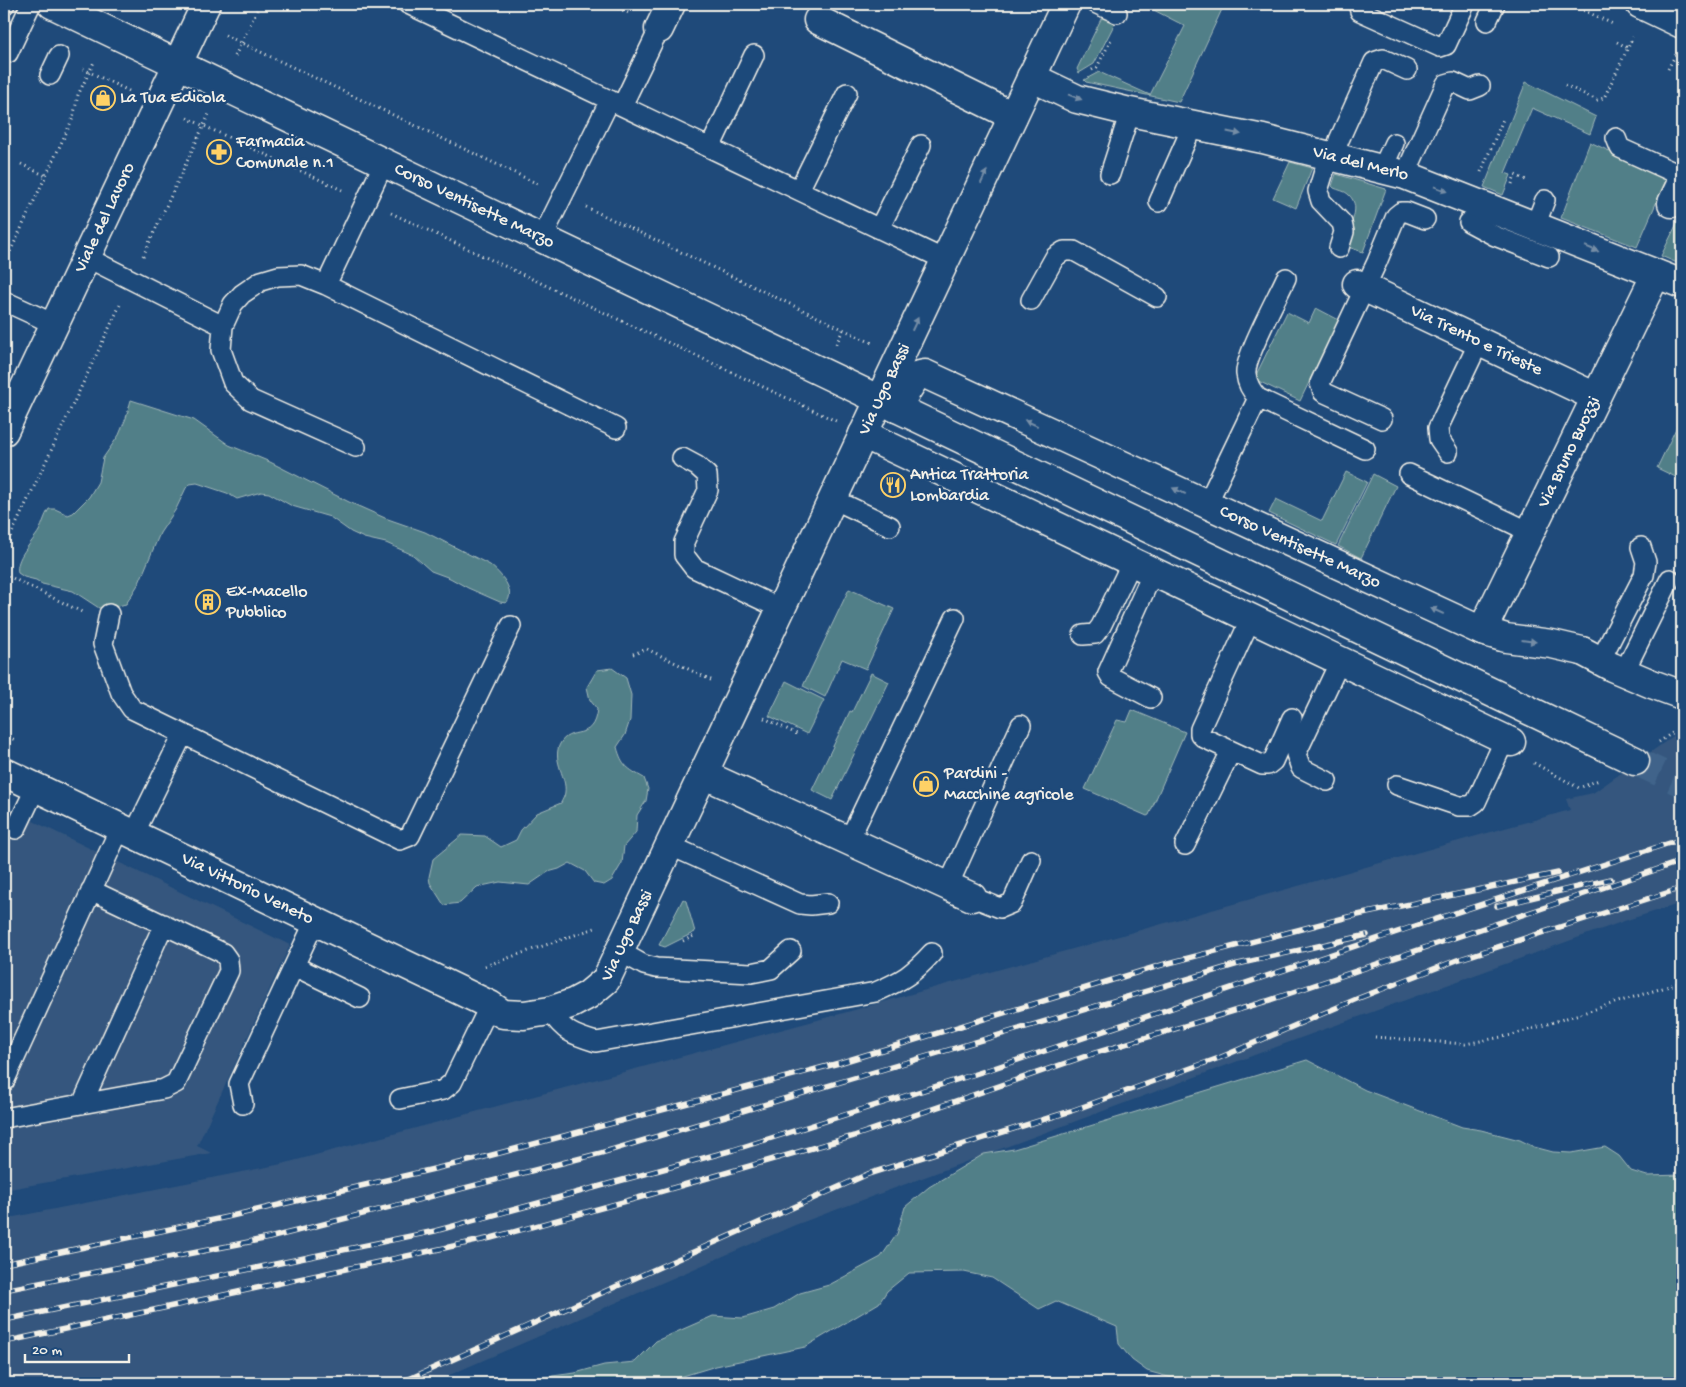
<svg xmlns="http://www.w3.org/2000/svg" width="1686" height="1387" viewBox="0 0 1686 1387" font-family="'Gochi Hand',sans-serif">
<rect width="100%" height="100%" fill="#1f4a7a"/>
<filter id="ink" filterUnits="userSpaceOnUse"><feTurbulence type="fractalNoise" baseFrequency=".02" numOctaves="2"/><feDisplacementMap in="SourceGraphic" scale="10" xChannelSelector="R" yChannelSelector="G"/><feConvolveMatrix kernelMatrix="1 2 1 2 8 2 1 2 1" color-interpolation-filters="sRGB"/></filter>
<g filter="url(#ink)">
<path fill="#35577e" d="M1682 730V903L1627 920 1314 1033 795 1225 431 1383H4V1219L282 1164 840 1014 1570 810 1566 799 1593 793Z
M4 807 290 945 197 1146 211 1153 4 1190Z"/>
<path fill="#517f88" stroke="#a2b8b8" d="M1142 4H1221L1224 5 1179 102 1086 82 1084 80 1099 72 1150 95 1185 26Z
M1102 17 1115 23 1094 64 1079 73 1077 69Z
M1526 82 1596 117 1590 134 1532 108 1505 173 1511 175 1503 195 1484 187Z
M1590 142 1667 178 1637 247 1561 218Z
M1290 162 1312 168 1296 208 1273 198Z
M1336 174 1386 189 1363 252 1348 247C1342 230 1366 210 1348 194 1345 191 1338 190 1334 188L1332 186Z
M1682 213V265L1661 256Z
M1316 308 1339 320 1300 401 1254 379 1287 312 1309 323Z
M131 400 194 420 229 445 270 462 349 502 385 518 425 532 490 565C500 573 517 591 506 603L500 602 468 588 450 578 431 571 413 555 386 543 364 538 351 532 330 517 292 506 269 493 261 492 237 499 227 493 197 483 190 484 186 488 176 509 160 533 139 583 126 604 105 609 99 608 73 591 42 584 36 580 24 577 18 573C15 558 31 544 39 531 43 524 44 516 49 509H55L68 515 73 513 89 497 98 482 103 458 119 435 126 418Z
M1681 418H1682V480L1657 468Z
M1346 472 1367 482 1336 545 1269 513 1276 499 1322 521Z
M1373 474 1396 486 1361 558 1338 546Z
M849 589 894 609 866 669 842 659 825 697 803 686Z
M612 668 626 678 631 695 630 720 625 735 617 747C622 766 628 769 644 778L648 789 646 801 637 815 636 832 624 846 622 863 612 880 604 885 594 883 585 871 570 863 559 869 548 872 529 885 500 882 477 887 460 903 444 905 430 883 429 877 433 859 462 835 485 836 501 847 516 840 521 830 537 813 561 803C562 800 565 796 565 792 567 778 553 762 559 746 569 723 593 745 597 709L590 700 587 687 597 670Z
M871 673 889 682 832 800 812 790 850 711 852 712Z
M786 681 824 700 807 734 769 716Z
M1132 710 1185 732 1149 815 1147 816 1085 789 1117 720 1127 722Z
M683 899 686 901 695 932 665 947 659 945Z
M1307 1060 1365 1090 1462 1127 1481 1130 1520 1140 1534 1147 1553 1152 1571 1153 1605 1147 1619 1156 1631 1171 1647 1176 1682 1175V1383H1190L1147 1371 1132 1360 1119 1344 1117 1327 1056 1301 1039 1309 992 1278 964 1272 909 1273 887 1291 879 1303 805 1347 716 1366 660 1383H514L515 1381 575 1373 604 1365 635 1362 656 1341 713 1316 743 1318 774 1309 800 1293 829 1285 881 1257 897 1234 905 1207 929 1187 984 1154 1014 1149Z"/>
<g fill="none" stroke-linecap="round" stroke-linejoin="round">
<path stroke="#3f638a" stroke-width="28" stroke-dasharray="28 14" stroke-linecap="butt" d="M1635 761 1682 783"/>
<defs>
<path id="service" d="M408 4 945 260
M1097 4 1117 13
M1358 4 1360 11 1440 47 1446 45 1465 4
M4 5 5 4
M1487 21 1495 4
M8 53 31 4
M50 75 59 56
M622 106 659 29
M1616 138 1620 148 1682 176
M710 148 754 55
M1329 155 1318 191 1321 201 1342 223 1344 232 1339 248
M1334 156 1339 140 1374 62 1383 59 1407 70
M1382 169 1394 143
M1110 174 1130 112
M1405 175 1446 84 1453 82 1470 90 1480 86
M799 190 847 93
M1159 202 1193 125
M1469 222 1495 236 1549 257
M1535 226 1545 200
M879 229 921 145
M542 238 610 100
M86 257 223 326
M1286 278C1278 296 1244 358 1246 374 1247 383 1252 392 1258 398L1365 449
M326 285 384 163
M1031 300 1055 257 1064 251H1074L1157 297
M4 301 54 324
M1382 419 1323 392 1320 383 1377 262 1396 216 1401 212H1407L1425 219
M356 447 251 400 233 383 221 350 223 326 233 304 242 294 261 281 278 276 301 275 326 285 616 428
M1448 452 1439 439 1438 428 1479 342
M682 458 697 466 707 475 708 490 684 542V555L694 568 781 609
M1409 474 1530 532
M833 499 890 526
M1207 504 1258 398
M109 614 103 644 121 693 132 709 400 840 410 836 511 626
M1251 618 1200 729V734L1204 738 1262 765H1268L1273 761 1292 718
M1083 635 1095 634 1101 626 1132 562
M1600 661 1644 575 1646 562 1641 547
M1624 672 1670 579
M1151 698 1111 677 1108 672 1153 572
M1327 781 1301 768 1296 754 1340 661
M1397 785 1459 806H1470L1476 802 1505 739
M16 829 36 787
M134 834 183 734
M848 842 955 618
M669 845 800 904 811 905 828 903
M1185 845 1231 751
M948 886 1021 725
M972 897 1000 908 1012 903 1031 860
M619 951 644 965 656 968 751 973 771 969 791 951
M294 966 360 998
M550 1011C564 1032 573 1035 596 1042L876 992C903 980 912 975 932 953
M4 1082 120 828
M400 1099 443 1090 452 1083 490 1005
M82 1104 164 924
M243 1104 239 1084 315 921
M4 1118 164 1089 176 1083 229 971 228 960 223 953 91 890"/>
<g id="minor">
<path d="M1640 4 1682 24"/>
<path d="M818 20 1013 116"/>
<path d="M659 29 671 4"/>
<path id="s1" d="M1031 77 1077 99 1130 112 1263 139 1405 175 1682 284"/>
<path d="M1672 203 1682 182"/>
<path id="s2" d="M1357 284 1596 397"/>
<path id="s3" d="M896 408 916 376 925 374 1482 631 1506 638 1552 644 1582 651 1612 667 1652 684 1682 695"/>
<path id="s4" d="M4 431 206 4"/>
<path d="M863 434 1511 742"/>
<path id="s5" d="M1482 631 1656 274"/>
<path id="s6" d="M4 772 490 1005 503 1014 524 1015 550 1011 573 1003 588 995 606 980 1066 4"/>
<path d="M703 774 972 897"/>
</g>
<g id="secondary">
<path id="s7" d="M52 4 1635 761"/>
</g>
</defs>
<use href="#service" stroke="#f4f1e8" stroke-width="22"/>
<use href="#minor" stroke="#f4f1e8" stroke-width="31"/>
<use href="#secondary" stroke="#f4f1e8" stroke-width="31"/>
<path stroke="#f4f1e8" stroke-width="3" stroke-dasharray="1 4" stroke-linecap="butt" d="M159 4 170 9
M609 4 631 14
M1570 4 1615 25
M225 35 538 184
M1617 42 1628 48
M235 56 260 4
M83 69 129 91
M1668 69 1676 54
M1092 70 1097 67 1111 40
M1565 85 1597 100 1604 98 1633 37
M187 118 342 190
M21 164 46 176
M1481 172 1504 117
M1512 184 1515 175 1526 180
M586 207 872 343
M391 213 836 421
M143 256 209 114
M4 265 73 118 78 95 95 60
M836 344 843 330
M4 550 120 305
M4 574 82 612
M633 654 647 649 713 681
M764 718 799 735
M4 722 9 737 15 740
M1659 742 1681 727
M1534 763 1579 788 1599 780
M683 941 694 936
M485 966 595 928
M1375 1037 1465 1044 1512 1035 1682 982"/>
<use href="#service" stroke="#1f4a7a" stroke-width="19"/>
<use href="#minor" stroke="#1f4a7a" stroke-width="28"/>
<use href="#secondary" stroke="#1f4a7a" stroke-width="28"/>
<defs>
<path id="rail" d="M1497 906 1611 879
M4 1264 227 1217 477 1159 839 1063 1165 964 1348 917 1558 873
M4 1290 269 1238 601 1153 1238 964 1367 935
M4 1320 435 1231 733 1150 991 1069 1421 924 1682 839
M4 1342 491 1238 645 1196 854 1136 1092 1054 1267 1001 1682 861
M400 1383 868 1174 1071 1111 1219 1058 1359 998 1457 960 1682 888"/>
</defs>
<use href="#rail" stroke="#f4f1e8" stroke-width="5.5"/>
<use href="#rail" stroke="#1f4a7a" stroke-width="4" stroke-dasharray="11" stroke-linecap="butt"/>
</g>
<defs><path id="oneway-solid" d="M-6-.8H1V-3.2L6.5 0L1 3.2V.8H-6Z" transform="scale(1.25)"/></defs>
<g fill="#748da6">
<use href="#oneway-solid" transform="translate(1075 97) rotate(21)"/>
<use href="#oneway-solid" transform="translate(1234 133) rotate(11)"/>
<use href="#oneway-solid" transform="translate(984 177) rotate(-65)"/>
<use href="#oneway-solid" transform="translate(1441 189) rotate(20)"/>
<use href="#oneway-solid" transform="translate(1592 249) rotate(22)"/>
<use href="#oneway-solid" transform="translate(915 324) rotate(-65)"/>
<use href="#oneway-solid" transform="translate(1031 423) rotate(-155)"/>
<use href="#oneway-solid" transform="translate(1179 491) rotate(-155)"/>
<use href="#oneway-solid" transform="translate(1437 611) rotate(-155)"/>
<use href="#oneway-solid" transform="translate(1529 641) rotate(7)"/>
</g>
</g>
<defs>
<symbol id="shop-ring" viewBox="-11 -11 22 22"><circle r="9.5" fill="#1f4a7a" stroke="#ffd166" stroke-width="1.5"/><path d="M-5-2.5h2.3a2.7 3.5 0 0 1 5.4 0H5L5.5 6h-11ZM-1.5-2.5h3a1.5 2.3 0 0 0-3 0Z" fill="#ffd166"/></symbol>
<symbol id="pharmacy-ring" viewBox="-11 -11 22 22"><circle r="9.5" fill="#1f4a7a" stroke="#ffd166" stroke-width="1.5"/><path d="M-2-6h4v4h4v4h-4v4h-4v-4h-4v-4h4Z" fill="#ffd166"/></symbol>
<symbol id="restaurant-ring" viewBox="-11 -11 22 22"><circle r="9.5" fill="#1f4a7a" stroke="#ffd166" stroke-width="1.5"/><path d="M-5-6h1v4h1v-4h1v4h1v-4h1v5L-1.5 .5V6h-2V.5L-5-1ZM5-6V6H3V1.5H1.5Q1.5-4 5-6Z" fill="#ffd166"/></symbol>
<symbol id="building-ring" viewBox="-11 -11 22 22"><circle r="9.5" fill="#1f4a7a" stroke="#ffd166" stroke-width="1.5"/><path d="M-4-6H4V6H1V3H-1V6H-4ZM-2.5-4.3h1.7v1.8h-1.7ZM.8-4.3h1.7v1.8H.8ZM-2.5-1h1.7V.8h-1.7ZM.8-1h1.7V.8H.8Z" fill="#ffd166"/></symbol>
</defs>
<g fill-rule="evenodd">
<use href="#shop-ring" x="89" y="84" width="28" height="28"/>
<use href="#pharmacy-ring" x="205" y="138" width="28" height="28"/>
<use href="#restaurant-ring" x="879" y="471" width="28" height="28"/>
<use href="#building-ring" x="194" y="588" width="28" height="28"/>
<use href="#shop-ring" x="912" y="770" width="28" height="28"/>
</g>
<g text-anchor="middle" dominant-baseline="central" stroke-width="5" stroke-linejoin="round" paint-order="stroke">
<g font-size="18" fill="#f4f1e8" stroke="#1f4a7a" text-anchor="start">
<text x="120" y="98">La Tua Edicola</text>
<text x="236" y="142">Farmacia<tspan x="236" dy="21">Comunale n.1</tspan></text>
<text x="910" y="475">Antica Trattoria<tspan x="910" dy="21">Lombardia</tspan></text>
<text x="226" y="592">Ex-Macello<tspan x="226" dy="21">Pubblico</tspan></text>
<text x="944" y="774">Pardini -<tspan x="944" dy="21">Macchine agricole</tspan></text>
</g>
<g font-size="18" fill="#f4f1e8" stroke="#1f4a7a">
<text stroke="none"><textPath href="#s1" startOffset="342">Via del Merlo</textPath></text>
<text stroke="none"><textPath href="#s7" startOffset="468">Corso Ventisette Marzo</textPath></text>
<text stroke="none"><textPath href="#s4" startOffset="236">Viale del Lavoro</textPath></text>
<text stroke="none"><textPath href="#s2" startOffset="132">Via Trento e Trieste</textPath></text>
<text stroke="none"><textPath href="#s6" startOffset="1320">Via Ugo Bassi</textPath></text>
<text stroke="none"><textPath href="#s5" startOffset="199">Via Bruno Buozzi</textPath></text>
<text stroke="none"><textPath href="#s3" startOffset="460">Corso Ventisette Marzo</textPath></text>
<text stroke="none"><textPath href="#s6" startOffset="270">Via Vittorio Veneto</textPath></text>
<text stroke="none"><textPath href="#s6" startOffset="716">Via Ugo Bassi</textPath></text>
</g>
</g>
<rect width="1686" height="1387" fill="none" stroke="#1f4a7a" stroke-width="20"/>
<rect x="10" y="10" width="1666" height="1367" fill="none" stroke="#f4f1e8" stroke-width="2" filter="url(#ink)"/>
<path d="M25 1354v8h104v-8" fill="none" stroke="#f4f1e8" stroke-width="2.5"/>
<text x="32" y="1354" font-size="15" fill="#f4f1e8" stroke="#1f4a7a" stroke-width="4" paint-order="stroke">20 m</text>
</svg>
